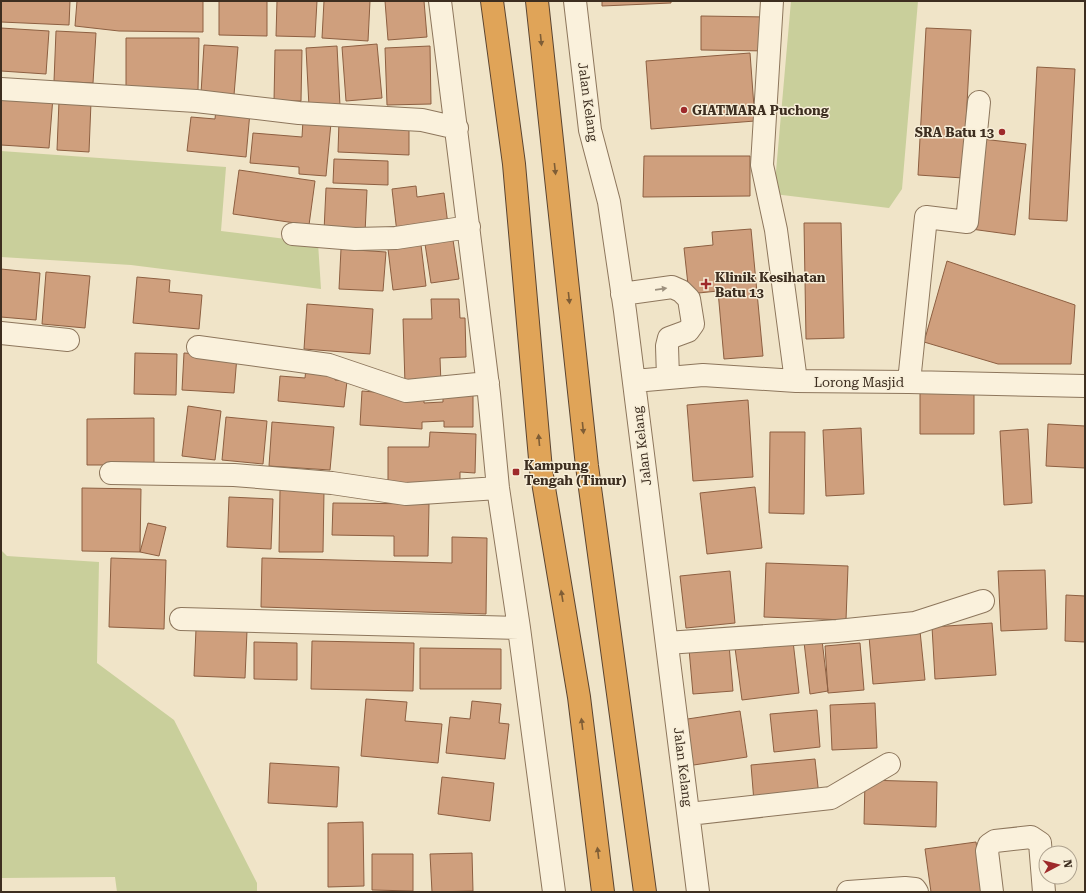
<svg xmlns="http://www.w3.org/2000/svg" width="1086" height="893" viewBox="0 0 1086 893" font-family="'Roboto Serif',serif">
<rect width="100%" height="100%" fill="#f0e4c8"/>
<path fill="#c9cf9b" d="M791 1H918L902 189 889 208 774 194Z
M1 151 226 167 221 231 318 243 321 289 131 265 1 257Z
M1 550 7 556 99 562 97 663 174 720 257 883V892H117L115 877 2 878 1 868Z"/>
<path fill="#cf9f7d" stroke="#8d5f41" d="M1 1H70L69 25 1 22Z
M77 1H203V32L119 31 75 26Z
M219 1H267V36L219 35Z
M277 1H317L315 37 276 36Z
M324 1H370L368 41 322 38Z
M385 1H424L427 37 388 40Z
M602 1H671V3L602 6Z
M701 16 768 17V51L701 50Z
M1 28 49 31 46 74 1 71Z
M926 28 971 30 963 178 918 175Z
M56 31 96 33 93 83 54 81Z
M126 38H199L198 90H126Z
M377 44 382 98 346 101 342 47Z
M204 45 238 47 234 95 201 93Z
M337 46 340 106 309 107 306 48Z
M430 46 431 104 387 105 385 48Z
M275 50H302L301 101H274Z
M750 53 755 121 651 129 646 61Z
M1037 67 1075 69 1067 221 1029 219Z
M1 94 53 97 49 148 1 145Z
M59 101 91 102 89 152 57 150Z
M216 109 250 112 246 157 187 151 191 117 215 119Z
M303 120 331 123 326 176 299 174V167L250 163 253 133 302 137Z
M339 121 409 123V155L338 152Z
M982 139 1026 144 1015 235 971 229Z
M644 156H750V196L643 197Z
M334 159 388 161V185L333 183Z
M239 170 315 181 309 225 233 214Z
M416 186 417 197 444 193 448 225 397 233 392 189Z
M326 188 367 190 365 233 324 231Z
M804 223H841L844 338 806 339Z
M751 229 763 356 724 359 718 291 689 294 684 248 713 245 712 232Z
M453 240 459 279 431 283 425 244Z
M421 245 426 286 393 290 388 249Z
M341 249 386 252 383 291 339 289Z
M947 261 1075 305 1071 364H998L924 342Z
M1 269 40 273 36 320 1 317Z
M46 272 90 276 85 328 42 324Z
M137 277 170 280 169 292 202 295 199 329 133 323Z
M431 299H459L460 318H465L466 357 440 358 441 384H405L403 319H432Z
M307 304 373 309 370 354 304 349Z
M135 353 177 354 176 395 134 394Z
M184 353 237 356 234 393 182 390Z
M306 368 335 370V380L347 381 344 407 278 401 280 376 305 378Z
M362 391 424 396V403L443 402V393H473V427H444V421L422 422V429L360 425Z
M920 393H974V434H920Z
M748 400 753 477 693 481 687 405Z
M188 406 221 411 215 460 182 456Z
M226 417 267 421 263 464 222 460Z
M154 418V465H87V419Z
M272 422 334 427 330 470 269 466Z
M1048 424 1085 426V468L1046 466Z
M861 428 864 494 826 496 823 430Z
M1028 429 1032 503 1004 505 1000 431Z
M430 432 476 434 475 473 460 472V485H388V447H429Z
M770 432H805L804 514 769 513Z
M755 487 762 548 707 554 700 493Z
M82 488 141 489 140 552 82 551Z
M280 490 324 491 323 552H279Z
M229 497 273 499 271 549 227 547Z
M333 503 429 504 428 556H394V536L332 535Z
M148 523 166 527 159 556 140 552Z
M452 537 487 538 486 614 261 607 262 558 452 563Z
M111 558 166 560 164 629 109 627Z
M766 563 848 566 846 620 764 617Z
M1045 570 1047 629 1001 631 998 571Z
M730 571 735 623 686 628 680 576Z
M1066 595 1085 596V642L1065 641Z
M992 623 996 675 935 679 932 627Z
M196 629 247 631 245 678 194 676Z
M920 631 925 680 873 684 869 636Z
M822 640 828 691 810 694 804 642Z
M312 641 414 643 413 691 311 689Z
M793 641 799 693 742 700 735 648Z
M254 642 297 643V680L254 679Z
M860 643 864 690 828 693 825 646Z
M729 645 733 691 693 694 689 649Z
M420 648 501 649V689H420Z
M366 699 407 702 405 721 442 724 438 763 361 756Z
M472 701 501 704 499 723 509 724 505 759 446 753 450 717 470 719Z
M875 703 877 748 832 750 830 705Z
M817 710 820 747 774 752 770 714Z
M740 711 747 757 687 766 681 720Z
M815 759 819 796 754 802 751 765Z
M270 763 339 767 337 807 268 803Z
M442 777 494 783 490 821 438 814Z
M865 780 937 782 936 827 864 824Z
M363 822 364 886 328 887V823Z
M976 842 984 892H931L925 849Z
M472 853 473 891 432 892 430 854Z
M372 854H413V891L372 890Z"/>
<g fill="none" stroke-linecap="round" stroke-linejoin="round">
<defs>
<path id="minor" d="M440 1 489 394 498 488 519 628 554 892
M575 1 590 130 609 202 625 311 698 892
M772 1 762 165 776 230 796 381
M1 89 196 101 299 113 422 120 457 128
M293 234 355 239 396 238 469 227
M622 294 672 287 681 291 689 299 693 324 688 331 669 338 667 346 668 378
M1 333 68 340
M198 347 329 365 406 391 488 383
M634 381 703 375 796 381 909 382 1085 386
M909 382 926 217 967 222 979 102
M111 473 234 475 332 483 406 494 498 488
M181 619 519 628
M667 643 837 631 915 623 983 601
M689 814 831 798 889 764
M848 892 905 888 915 889 917 892
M992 892 987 851 989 845 995 841 1031 837 1040 843 1044 892"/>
<path id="highway" d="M492 1 514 164 541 470 579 697 603 892
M537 1 587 466 645 892"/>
</defs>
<use href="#minor" stroke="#8d765c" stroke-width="24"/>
<use href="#highway" stroke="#5b4430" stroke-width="24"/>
<use href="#minor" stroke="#faf1dc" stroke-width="22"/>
<use href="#highway" stroke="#e0a458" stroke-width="22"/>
</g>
<defs><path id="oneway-solid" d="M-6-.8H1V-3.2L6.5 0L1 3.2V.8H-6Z"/></defs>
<g fill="#7e5d36">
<use href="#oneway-solid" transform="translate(541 40) rotate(84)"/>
<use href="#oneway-solid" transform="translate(555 169) rotate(84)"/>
<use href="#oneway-solid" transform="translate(569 298) rotate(84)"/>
<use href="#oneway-solid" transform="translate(583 428) rotate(84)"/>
<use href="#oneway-solid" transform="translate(539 440) rotate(-95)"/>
<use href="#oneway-solid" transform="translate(562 596) rotate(-99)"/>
<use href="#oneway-solid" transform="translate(582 724) rotate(-97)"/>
<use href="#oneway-solid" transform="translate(598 853) rotate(-97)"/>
</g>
<use fill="#9c907e" href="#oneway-solid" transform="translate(661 289) rotate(-8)"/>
<g fill="#9e2a2b" stroke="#f7eed8" stroke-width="1.5">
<circle cx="684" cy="110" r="4"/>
<circle cx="1002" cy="132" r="4"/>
<path d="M704 278h4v4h4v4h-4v4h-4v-4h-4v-4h4z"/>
<rect x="512" y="468" width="8" height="8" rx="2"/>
</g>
<g text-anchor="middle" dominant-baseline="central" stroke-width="3" stroke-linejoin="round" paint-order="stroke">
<g font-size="13" fill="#3d2e20" stroke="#f7eed8">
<text transform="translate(588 102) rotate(82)">Jalan Kelang</text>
<text x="859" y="382">Lorong Masjid</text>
<text transform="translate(642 446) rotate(-97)">Jalan Kelang</text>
<text transform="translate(683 767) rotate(83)">Jalan Kelang</text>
</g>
<g font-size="13" font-weight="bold" fill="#3d2e20" stroke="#f7eed8" text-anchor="start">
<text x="692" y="110">GIATMARA Puchong</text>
<text x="994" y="132" text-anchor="end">SRA Batu 13</text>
<text x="715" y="277">Klinik Kesihatan<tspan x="715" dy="15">Batu 13</tspan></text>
<text x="524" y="465">Kampung<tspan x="524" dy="15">Tengah (Timur)</tspan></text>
</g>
</g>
<rect width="1086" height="893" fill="none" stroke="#3d2e20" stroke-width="4"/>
<g transform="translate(1058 865) rotate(83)"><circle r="19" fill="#f7eed8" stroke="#ada18e"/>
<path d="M0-3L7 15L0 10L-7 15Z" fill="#9e2a2b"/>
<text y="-6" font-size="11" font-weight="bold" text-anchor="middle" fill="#3d2e20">N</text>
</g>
</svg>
